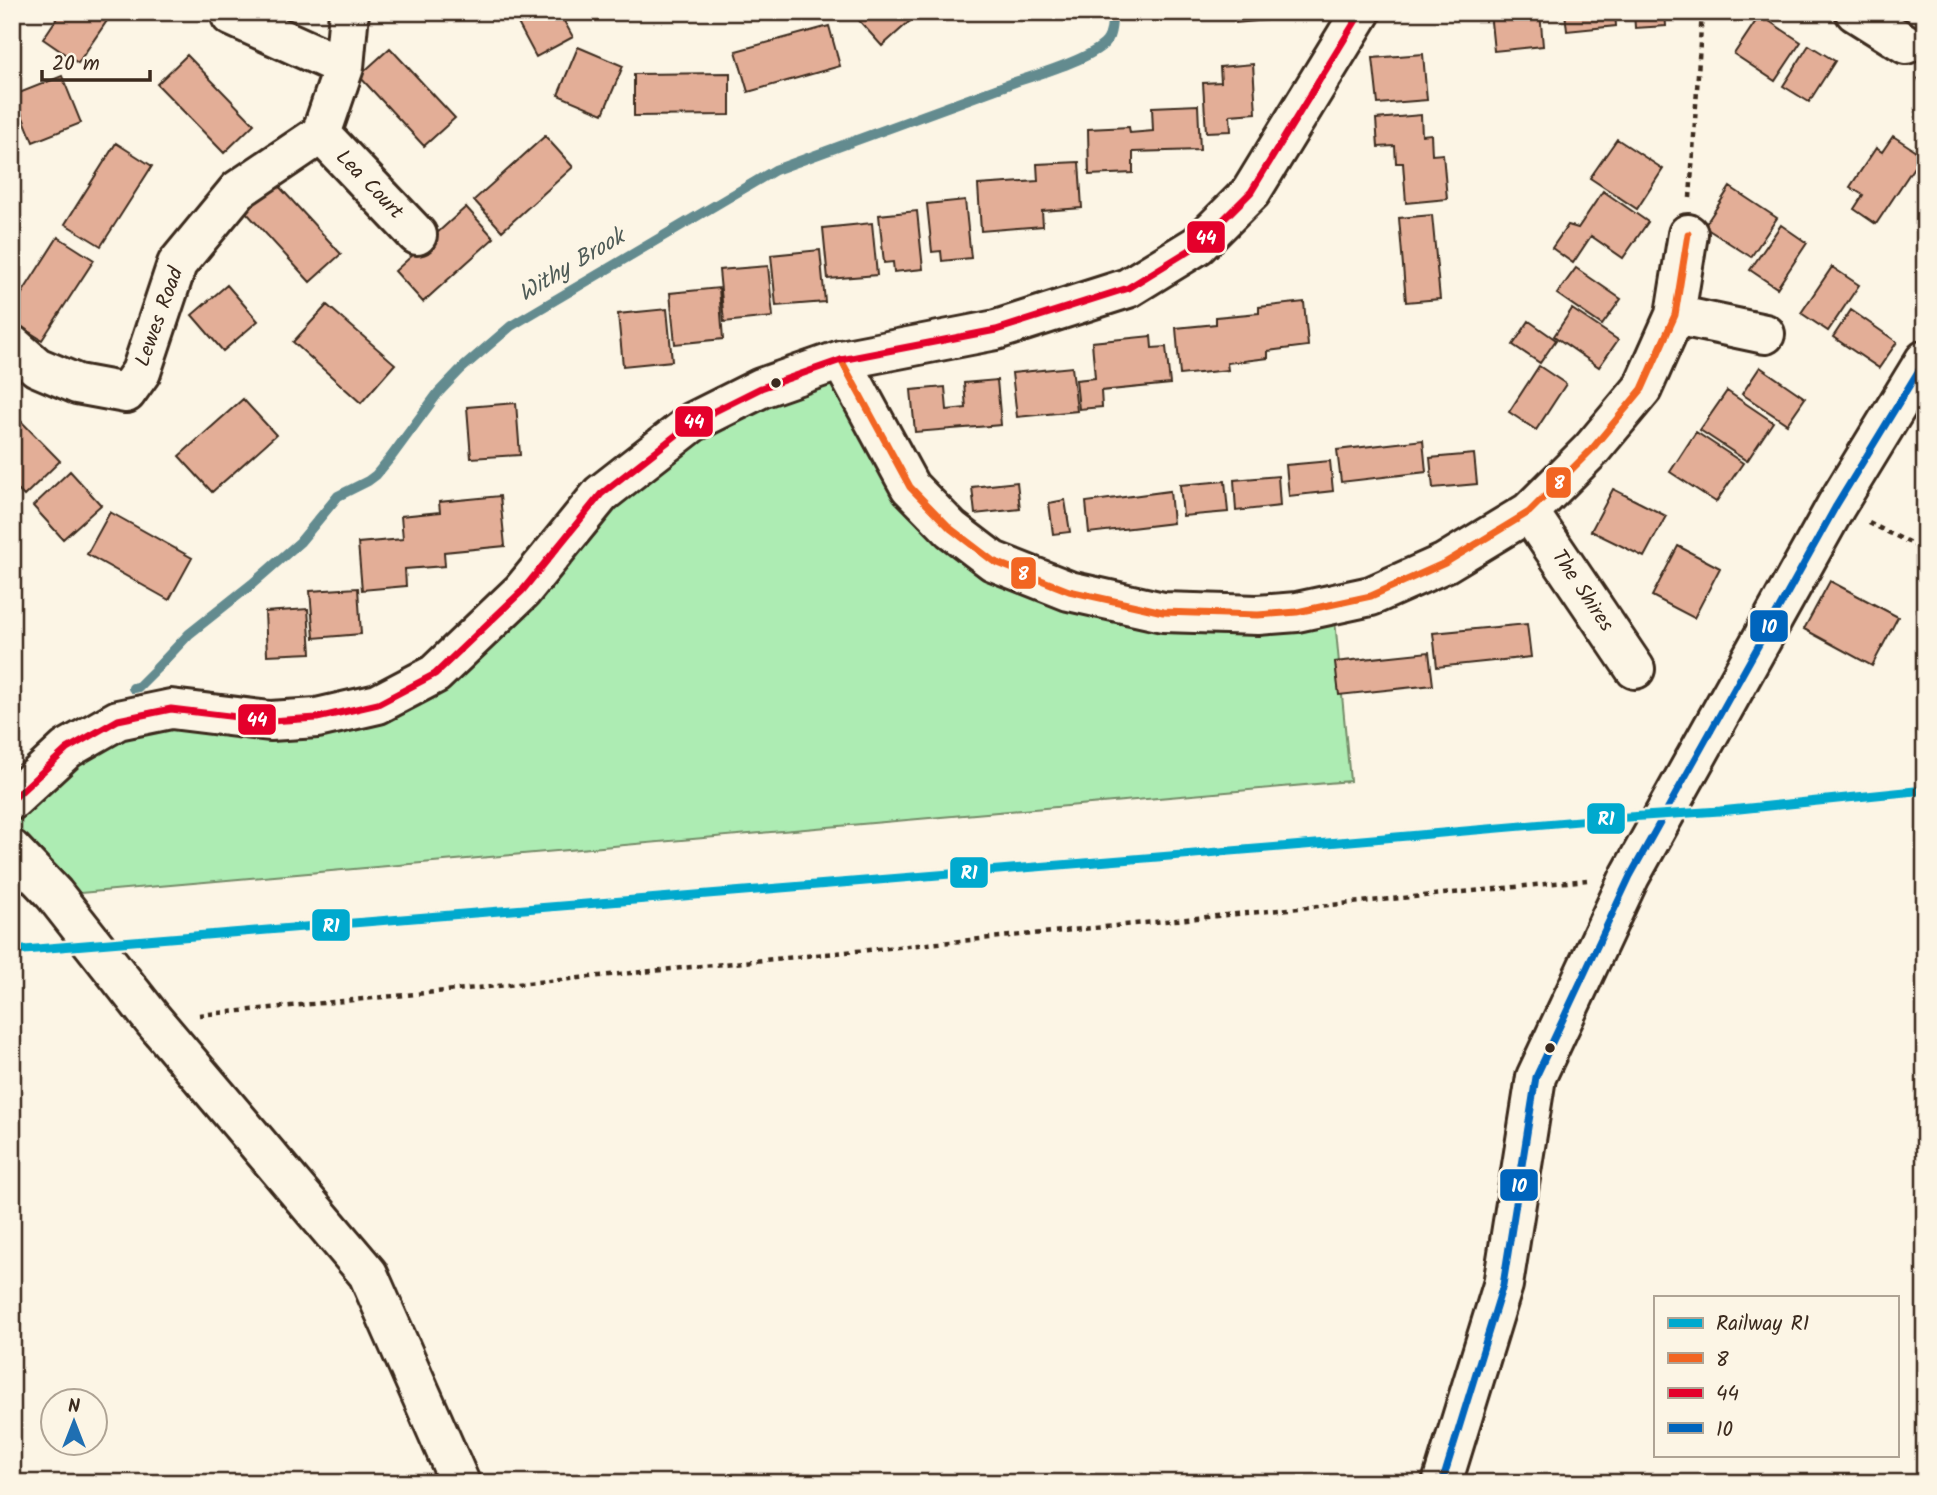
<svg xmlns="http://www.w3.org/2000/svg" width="1937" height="1495" viewBox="0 0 1937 1495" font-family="Kalam,sans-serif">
<rect width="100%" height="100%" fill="#fcf5e5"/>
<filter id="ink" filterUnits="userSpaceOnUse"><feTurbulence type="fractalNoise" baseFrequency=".0143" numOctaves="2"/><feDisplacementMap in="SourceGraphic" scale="14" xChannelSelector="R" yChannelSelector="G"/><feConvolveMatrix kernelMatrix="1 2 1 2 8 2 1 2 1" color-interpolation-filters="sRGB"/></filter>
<g filter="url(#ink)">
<path fill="#adecb3" stroke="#748b68" stroke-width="2" d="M848 362 916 490 993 561 1146 611 1334 609 1350 781 69 894 12 845V806L103 739 179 714 387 709 699 424Z"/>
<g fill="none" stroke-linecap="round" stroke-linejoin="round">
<path stroke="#638b8f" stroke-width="10" d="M133 688 138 687 156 669 189 634 252 584 300 542 338 496 368 481 376 475 391 457 438 393 460 370 511 326 775 170 1015 82C1037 75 1098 57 1108 39 1113 30 1111 21 1113 12"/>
</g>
<path fill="#e3ae97" stroke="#3b2a1e" stroke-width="2" d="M61 12H113L78 63 43 39Z
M512 12H559L573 37 536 57Z
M856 12H920L882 46 854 15Z
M1235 12H1277L1278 19 1236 23Z
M1490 12H1540L1543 46 1494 51Z
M1565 12H1615L1616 26 1567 31Z
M1634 12H1665L1666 26 1635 28Z
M1760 15 1801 42 1775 81 1734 54Z
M829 26 840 66 748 92 736 51Z
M1809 45 1835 61 1809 102 1783 86Z
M578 47 623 66 603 114 558 95Z
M390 48 455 118 424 146 359 76Z
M1423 54 1427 100 1378 104 1373 58Z
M187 55 254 124 224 153 157 84Z
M1253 64 1256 113 1230 115 1231 131 1206 132 1203 83 1221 82 1220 67Z
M730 73V115L634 116V74Z
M62 76 81 123 33 142 14 95Z
M1198 105 1200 150 1133 152V173L1089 175 1088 129 1129 127 1130 133 1153 131 1152 107Z
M1421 115 1422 135 1431 134 1432 155 1443 154 1447 199 1406 203 1403 163H1396L1395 146 1378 147 1376 119Z
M545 136 573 167 502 231 474 200Z
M1893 136 1922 155 1876 224 1854 209 1863 195 1850 187 1876 148 1882 152Z
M1617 139 1663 169 1637 209 1590 178Z
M116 143 152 166 101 246 65 224Z
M1079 162 1082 208 1042 211 1043 226 981 231 978 185 1038 181 1037 164Z
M276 183 341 254 310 282 245 211Z
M1730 187 1777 218 1751 257 1704 227Z
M1603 191 1648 222 1623 258 1591 236 1573 263 1552 248 1568 225 1578 228Z
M965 200 971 258 942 261 941 251 932 252 927 204Z
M466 207 494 238 423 302 395 271Z
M917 211 923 269 894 272 893 262 884 263 879 215Z
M1432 215 1440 299 1406 302 1399 218Z
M872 223 877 275 828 279 823 228Z
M1781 225 1807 243 1777 288 1750 270Z
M58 237 94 260 42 340 12 321V309Z
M820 250 825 302 776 306 771 255Z
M768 266 773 317 724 322 719 270Z
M1832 267 1859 285 1828 331 1801 313Z
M1576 268 1621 299 1602 325 1557 294Z
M227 285 258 321 223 351 192 315Z
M719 288 723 339 675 344 670 293Z
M1304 302 1308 346 1268 351V358L1227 363 1228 370 1180 375 1176 328 1216 324V317L1259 313V307Z
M327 305 395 364 361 403 293 342Z
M667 309 672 361 623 366 618 314Z
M1572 309 1618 340 1599 367 1554 336Z
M1851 310 1897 342 1879 368 1833 337Z
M1529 321 1556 340 1540 363 1513 345Z
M1151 336 1152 348 1166 347 1170 384 1101 391 1102 407 1079 409 1076 380 1095 378 1092 342Z
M1539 366 1566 384 1536 430 1509 412Z
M1072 367 1077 411 1017 417 1012 373Z
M1760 367 1805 398 1787 424 1742 394Z
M997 380 1001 425 915 432 911 390 945 387 947 410 966 408 964 383Z
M1727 391 1773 422 1747 461 1700 430Z
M243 399 276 435 212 492 179 456Z
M516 403 520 455 471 458 467 407Z
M12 412 60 461 24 496 12 484Z
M1696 432 1743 463 1716 502 1670 472Z
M1423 440 1426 472 1341 482 1337 450Z
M1474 454 1477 484 1433 488 1430 458Z
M1330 461 1333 491 1289 496 1286 465Z
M70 471 101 505 63 539 33 506Z
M1278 476 1280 506 1236 511 1234 480Z
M1225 481 1228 512 1183 516 1180 485Z
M1017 482 1020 509 975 514 972 487Z
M1613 489 1666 516 1644 557 1591 531Z
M1170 491 1173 523 1089 533 1086 502Z
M500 496 505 546 444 552 445 566 405 569 406 586 362 590 358 543 403 539 401 516 440 512 439 502Z
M1065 500 1070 532 1053 534 1049 503Z
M110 512 192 558 169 600 87 554Z
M1678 546 1720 568 1694 618 1652 596Z
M1830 581 1898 617 1872 666 1804 629Z
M358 588 361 634 314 638 310 591Z
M1925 607V642L1916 609Z
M308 609 311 653 267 655 265 612Z
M1527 624 1531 657 1437 667 1433 633Z
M1429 652 1433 685 1339 695 1335 662Z"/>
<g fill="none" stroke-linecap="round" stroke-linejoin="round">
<defs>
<path id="minor" d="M1855 12 1906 44
M231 16 344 67
M321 134 417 235
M1675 315 1765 334
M12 345 37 367 77 384 126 393 141 372 177 264 238 190 321 134 344 67 349 12
M841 360 910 487 951 529 993 561 1069 591 1163 612 1258 615 1297 612 1371 596 1445 563 1529 512 1591 450 1642 389 1675 315 1688 234
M1529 512 1635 669
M12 800 67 749 118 720 171 709 270 721 317 718 378 704 435 674 522 591 601 494 693 422 761 388 841 360 996 330 1128 288 1198 245 1251 192 1361 12
M12 850 54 894 153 1020 368 1274 460 1483
M1442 1483 1503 1285 1536 1077 1630 876 1836 506 1925 360"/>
</defs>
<use href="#minor" stroke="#3b2a1e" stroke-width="44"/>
<path stroke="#3b2a1e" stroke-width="4.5" stroke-dasharray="5 5" stroke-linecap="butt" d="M1919 77 1925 91
M1690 198 1702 12
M1869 523 1925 550
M199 1015 1587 880"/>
<use href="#minor" stroke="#fcf5e5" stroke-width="38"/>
<defs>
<path id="bus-1" d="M841 360 910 487 951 529 993 561 1069 591 1163 612 1258 615 1297 612 1371 596 1445 563 1529 512 1591 450 1642 389 1675 315 1688 234"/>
<path id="bus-2" d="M12 800 67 749 118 720 171 709 270 721 317 718 378 704 435 674 522 591 601 494 693 422 761 388 841 360 996 330 1128 288 1198 245 1251 192 1361 12"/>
<path id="bus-3" d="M1442 1483 1503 1285 1536 1077 1630 876 1836 506 1925 360"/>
</defs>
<use href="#bus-1" stroke="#fcf5e5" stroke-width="12"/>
<use href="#bus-2" stroke="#fcf5e5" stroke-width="12"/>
<use href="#bus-3" stroke="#fcf5e5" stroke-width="12"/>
<use href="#bus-1" stroke="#f26522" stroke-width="7"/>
<use href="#bus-2" stroke="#e4002b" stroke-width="7"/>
<use href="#bus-3" stroke="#0065bd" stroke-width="7"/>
<defs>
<path id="rail-1" d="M12 951 1304 845 1613 818 1720 811 1925 790"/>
</defs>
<use href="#rail-1" stroke="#fcf5e5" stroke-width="14"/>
<use href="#rail-1" stroke="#00a9ce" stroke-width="9"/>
</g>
</g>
<g fill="#3b2a1e" stroke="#fcf5e5" stroke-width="2.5">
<circle cx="776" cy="383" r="6"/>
<circle cx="1550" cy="1048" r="6"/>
</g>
<g text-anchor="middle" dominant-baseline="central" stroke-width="5" stroke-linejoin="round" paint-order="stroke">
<g font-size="21" fill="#3b2a1e" stroke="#fcf5e5">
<text transform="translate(369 185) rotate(46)">Lea Court</text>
<text transform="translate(160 317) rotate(-70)">Lewes Road</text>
<text transform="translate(1582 591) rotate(56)">The Shires</text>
</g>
<g font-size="23" font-style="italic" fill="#4f5b57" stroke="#fcf5e5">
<text transform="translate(572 266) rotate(-31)">Withy Brook</text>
</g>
</g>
<g stroke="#fcf5e5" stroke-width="2.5">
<rect x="1186" y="220" width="40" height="34" rx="7" fill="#e4002b"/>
<rect x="674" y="405" width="40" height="33" rx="7" fill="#e4002b"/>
<rect x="1545" y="466" width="27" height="33" rx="7" fill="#f26522"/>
<rect x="1010" y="556" width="27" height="34" rx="7" fill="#f26522"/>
<rect x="1749" y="609" width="40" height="34" rx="7" fill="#0065bd"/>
<rect x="237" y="703" width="40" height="33" rx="7" fill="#e4002b"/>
<rect x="1586" y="802" width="40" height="33" rx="7" fill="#00a9ce"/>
<rect x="949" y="856" width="40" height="33" rx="7" fill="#00a9ce"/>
<rect x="311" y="908" width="40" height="34" rx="7" fill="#00a9ce"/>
<rect x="1499" y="1168" width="40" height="34" rx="7" fill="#0065bd"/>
</g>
<g font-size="19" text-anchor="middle" font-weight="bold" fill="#fff">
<text x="1206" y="244">44</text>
<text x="694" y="428">44</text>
<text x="1559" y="489">8</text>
<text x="1023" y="580">8</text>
<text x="1769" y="633">10</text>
<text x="257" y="726">44</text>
<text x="1606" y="825">R1</text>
<text x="969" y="879">R1</text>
<text x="331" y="932">R1</text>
<text x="1519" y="1192">10</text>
</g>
<rect width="1937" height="1495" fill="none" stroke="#fcf5e5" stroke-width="42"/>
<rect x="21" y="21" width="1895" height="1453" fill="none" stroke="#3b2a1e" stroke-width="2.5" filter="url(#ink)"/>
<rect x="1654" y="1296" width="245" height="161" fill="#fcf5e5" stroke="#afa495" stroke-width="2"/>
<rect x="1668" y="1318" width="35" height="10" fill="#00a9ce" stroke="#afa495" stroke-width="2"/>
<text x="1716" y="1330" font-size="21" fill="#3b2a1e">Railway R1</text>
<rect x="1668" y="1353" width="35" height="10" fill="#f26522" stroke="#afa495" stroke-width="2"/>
<text x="1716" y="1366" font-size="21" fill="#3b2a1e">8</text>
<rect x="1668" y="1388" width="35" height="10" fill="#e4002b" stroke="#afa495" stroke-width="2"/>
<text x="1716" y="1400" font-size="21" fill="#3b2a1e">44</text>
<rect x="1668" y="1423" width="35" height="10" fill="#0065bd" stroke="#afa495" stroke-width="2"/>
<text x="1716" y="1436" font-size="21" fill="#3b2a1e">10</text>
<g transform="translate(74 1422)"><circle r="33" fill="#fcf5e5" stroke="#afa495" stroke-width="2"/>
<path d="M0-5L12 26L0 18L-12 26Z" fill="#1f6fb2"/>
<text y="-10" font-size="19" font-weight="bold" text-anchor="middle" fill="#3b2a1e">N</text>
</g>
<path d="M42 70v10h108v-10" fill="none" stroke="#3b2a1e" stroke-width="3.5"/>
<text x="52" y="70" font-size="21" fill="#3b2a1e" stroke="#fcf5e5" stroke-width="5" paint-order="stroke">20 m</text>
</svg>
